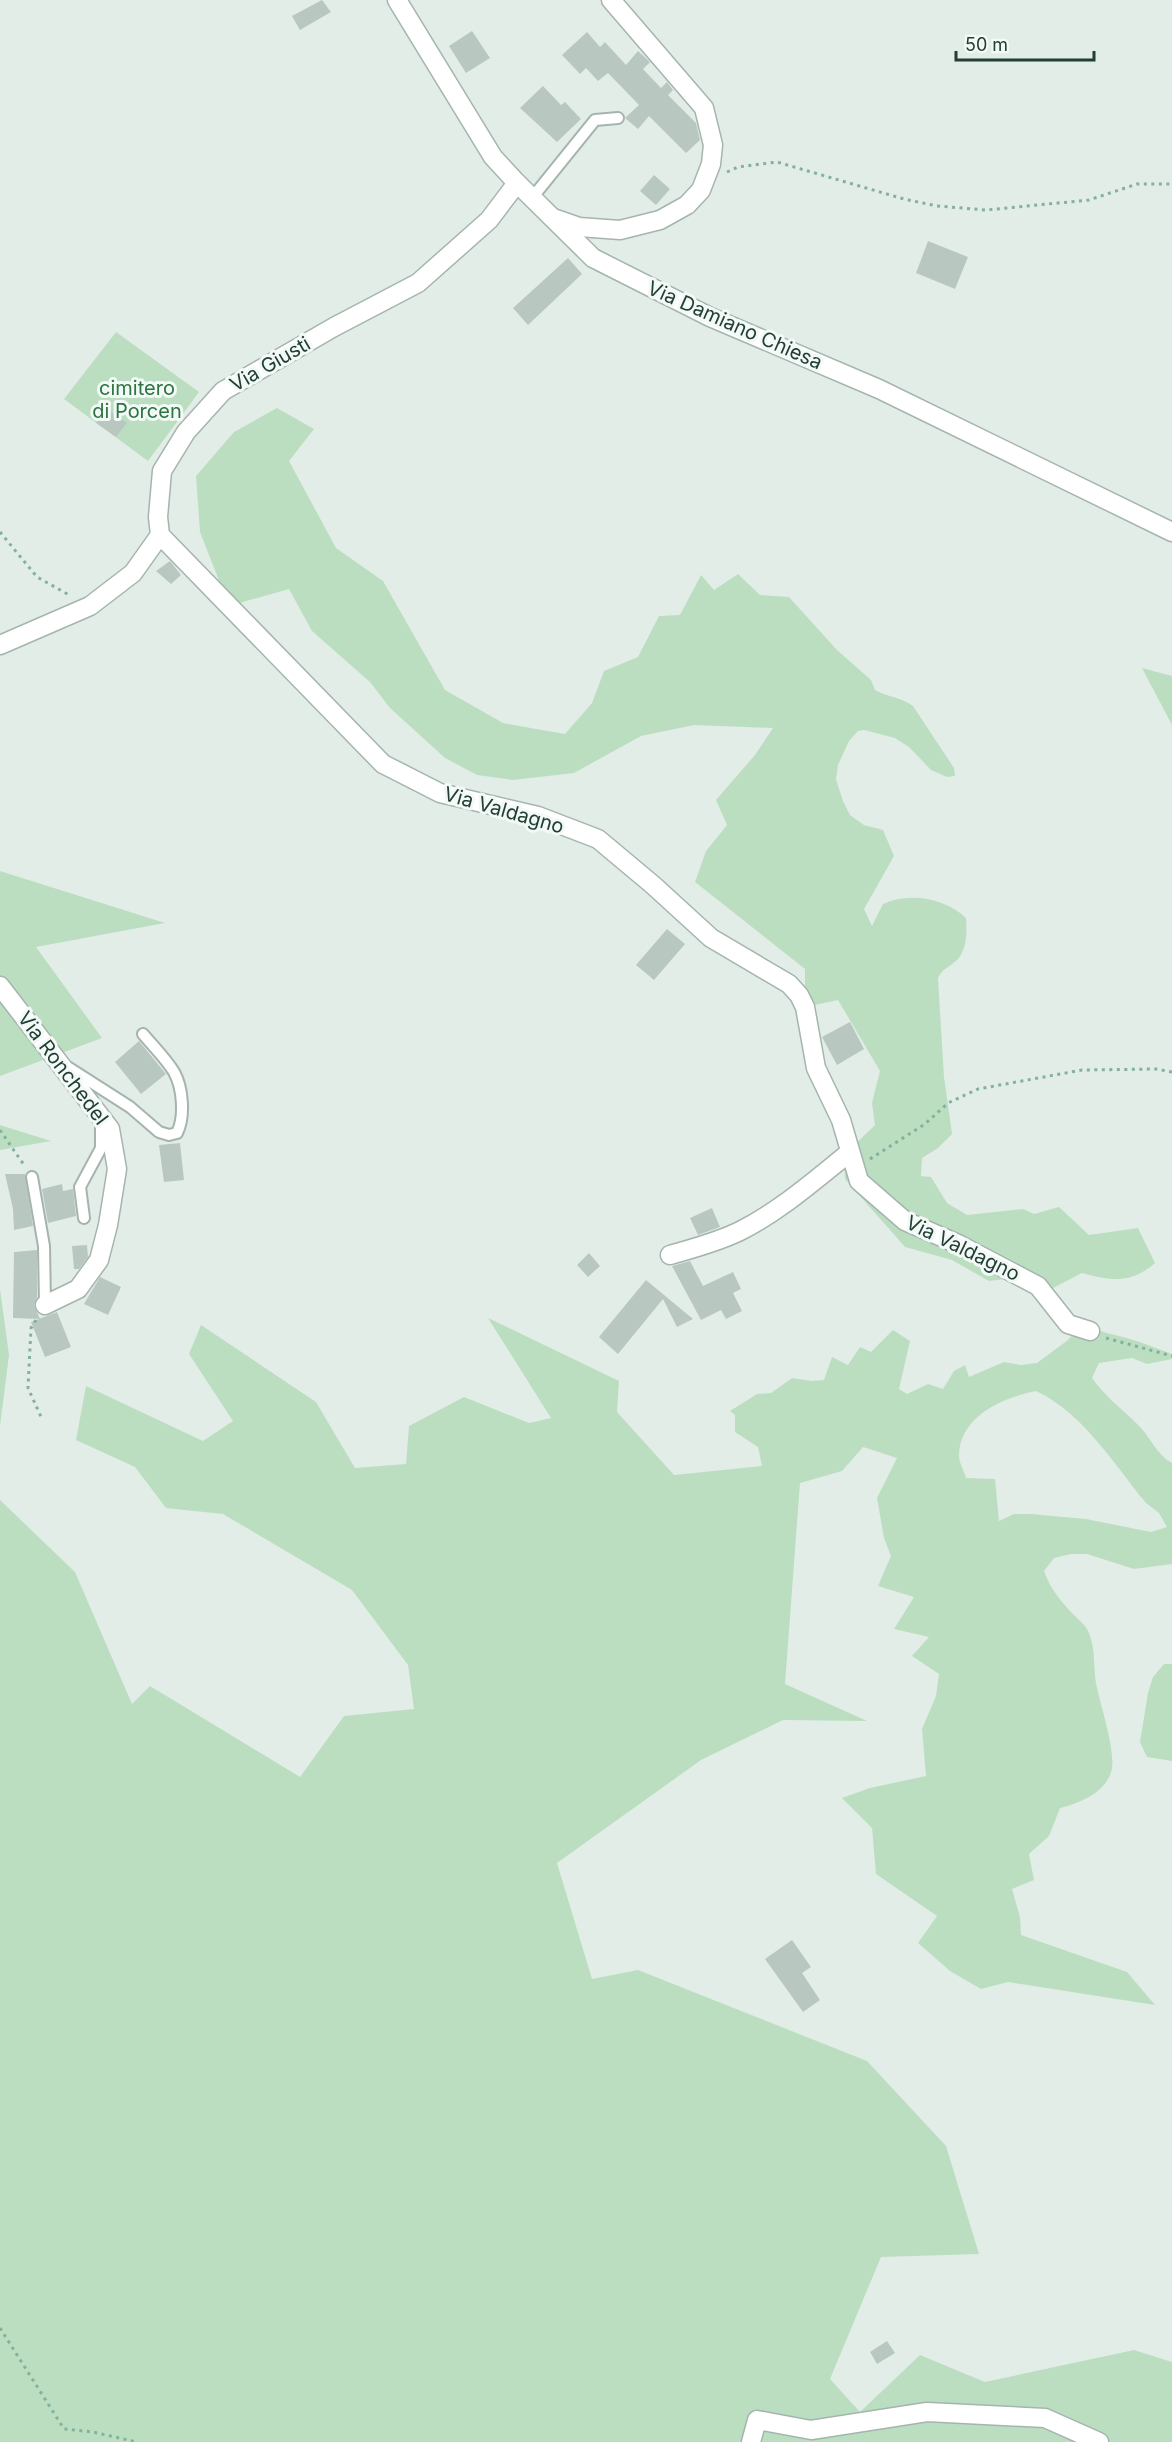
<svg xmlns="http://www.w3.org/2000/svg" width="1172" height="2442" viewBox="0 0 1172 2442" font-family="Inter,sans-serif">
<rect width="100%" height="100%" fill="#e3ede7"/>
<path fill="#bbdec1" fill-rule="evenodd" d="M116 332 199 392 148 461 64 399Z
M277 408 314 429 289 461 336 548 383 581 445 690 503 723 565 734 592 703 604 671 638 657 659 616 680 615 701 575 714 590 738 574 760 595 789 597 837 650 871 680 875 690C887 697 901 697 913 706L954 768 955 776 947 777 931 770 909 747 895 738 864 730 858 731 849 741 838 765 836 779 843 801 850 815 864 825 883 830 894 856 864 909 872 926 883 904C909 892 945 898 966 918 967 933 967 951 956 961 949 967 942 969 938 978L944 1077 952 1134 938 1148 922 1158 921 1176 931 1177 947 1203 967 1215 1023 1209 1034 1214 1059 1207 1089 1235 1138 1228 1155 1263C1131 1284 1111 1281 1082 1273L1051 1289 1022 1277 989 1281 952 1260 905 1247 845 1179 844 1155 875 1125 872 1103 880 1071 838 1000 805 1007V969L695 882 706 851 727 825 716 800 755 755 773 728 694 725 641 736 574 773 513 780 477 775 445 758 390 708 370 682 312 631 289 589 229 606 200 532 196 476 234 432Z
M1142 668 1172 676V725Z
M0 871 165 923 36 947 102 1038 0 1076Z
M0 1125 51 1141 0 1150Z
M0 1289 9 1355 0 1426Z
M488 1318 619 1381 617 1412 674 1475 762 1466 758 1447 735 1432V1415L730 1411 757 1394 771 1393 792 1378 812 1381 824 1380 832 1357 848 1365 860 1347 871 1352 893 1330 910 1341 899 1389 907 1394 928 1384 943 1389 954 1371 965 1365 969 1377 1004 1362 1021 1365 1037 1363 1068 1340 1085 1321C1097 1333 1114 1334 1130 1339 1144 1343 1158 1349 1172 1354V1359L1147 1364 1132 1358 1099 1363 1092 1378C1106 1398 1125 1411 1141 1428 1152 1440 1157 1455 1172 1463V1564L1134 1569 1087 1554H1071L1054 1558 1044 1571C1050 1588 1059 1599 1071 1612 1076 1617 1083 1623 1087 1629 1096 1645 1093 1665 1096 1683 1100 1704 1115 1748 1112 1768 1108 1792 1080 1803 1060 1808L1049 1836 1029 1854 1034 1880 1012 1889 1020 1917 1021 1935 1127 1972 1155 2005 1008 1982 981 1989 950 1971 918 1943 937 1916 876 1874 872 1828 842 1798 870 1788 926 1776 922 1729 936 1696 939 1674 912 1656 929 1637 894 1629 914 1597 878 1586 891 1556 884 1538 877 1498 897 1458 863 1447 842 1471 800 1483 785 1684 867 1721 783 1720 701 1760 557 1863 592 1979 638 1970 867 2061 946 2146 979 2254 881 2257 830 2379 860 2412 920 2355 985 2382 1134 2350 1172 2362V2442H0V1500L75 1572 132 1704 150 1686 300 1777 344 1716 414 1709 408 1665 352 1590 223 1514 166 1508 135 1467 76 1440 86 1386 203 1441 233 1421 189 1354 201 1325 316 1402 355 1468 406 1464 409 1426 464 1397 529 1423 551 1418ZM1036 1391C1084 1414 1113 1463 1146 1503L1159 1513 1167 1527 1151 1532 1086 1519 1031 1514H1014L999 1521 995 1479 966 1478C964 1471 959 1463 959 1455 960 1416 1002 1398 1036 1391Z
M1164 1664H1172V1761L1147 1757 1140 1742 1148 1693 1153 1677Z"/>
<path fill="#b8c8c0" d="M322 0 331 12 300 30 292 16Z
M472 31 490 58 466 73 449 46Z
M587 32 600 47 605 42 626 65 638 51 650 62 643 69 661 88 667 82 673 90 668 95 696 123 700 140 686 153 649 116 638 129 625 118 639 105 608 73 598 81 586 68 580 74 562 55Z
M543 86 561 105 565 102 581 119 557 142 520 108Z
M654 175 670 189 656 205 640 191Z
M928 241 968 257 955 289 916 273Z
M568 258 582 274 528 325 513 308Z
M107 409 127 423 116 437 96 423Z
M170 561 181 575 171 584 156 571Z
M667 929 685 944 654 980 636 965Z
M850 1022 864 1049 837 1065 822 1037Z
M139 1041 166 1074 141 1094 115 1062Z
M180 1143 184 1180 164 1182 159 1145Z
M5 1174H25L33 1226 14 1230 13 1209Z
M62 1184 63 1191 73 1189 76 1216 48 1223 42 1189Z
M712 1208 720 1227 698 1235 690 1218Z
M87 1245 88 1257 79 1269H74L72 1246Z
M37 1250V1297L34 1305 40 1319 13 1318 14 1252Z
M589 1253 600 1266 588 1277 577 1265Z
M690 1261 703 1286 733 1272 741 1289 733 1293 742 1311 726 1319 721 1310 701 1320 672 1266Z
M100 1277 121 1287 108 1315 84 1304Z
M646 1280 693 1319 677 1327 663 1299 618 1354 599 1337Z
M57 1312 71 1347 45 1357 31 1322Z
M792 1940 811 1967 802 1973 820 2000 803 2012 765 1959Z
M887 2341 895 2353 877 2364 870 2352Z"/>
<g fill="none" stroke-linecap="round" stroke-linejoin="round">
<defs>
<path id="service" d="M532 198 595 120 618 118
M69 1068 130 1107 159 1132 169 1135 177 1133C185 1117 183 1088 174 1072 166 1059 153 1046 143 1034
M32 1177 44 1246 45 1305
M84 1218 80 1187 101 1148V1118"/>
<path id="minor" d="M553 218 579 227 620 230 660 220 687 205 701 190 711 164 713 145 704 108 611 0
M160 535 383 764 440 793 538 816 598 839 653 885 711 938 789 984 799 995 805 1007 816 1068 841 1120 859 1181 905 1221 958 1244 1038 1286 1068 1324 1090 1331
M0 645 90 606 133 573 160 535 158 517 162 471 186 432 223 391 334 327 418 283 489 220 517 183
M0 986 110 1129 117 1169 108 1225 99 1260 78 1289 45 1305
M670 1255C694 1248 718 1242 740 1231 780 1211 815 1180 850 1152
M751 2442 757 2420 811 2430 927 2412 1045 2418 1099 2442"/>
<path id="tertiary" d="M397 0 493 157 517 183 593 258 710 317 879 389 1172 532"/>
</defs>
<use href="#service" stroke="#a5b5ae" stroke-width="14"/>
<use href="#minor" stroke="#a5b5ae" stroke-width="21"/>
<use href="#tertiary" stroke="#a5b5ae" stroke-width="21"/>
<path stroke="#82b19d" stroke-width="3" stroke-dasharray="3 4.5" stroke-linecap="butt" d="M727 172 738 167 777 162 904 199 937 206 986 210 1089 200 1137 184H1172
M0 532 37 577 71 596
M0 1130 24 1165
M870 1159 925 1124 948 1103 978 1089 1082 1070 1156 1069 1172 1072
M36 1320 31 1328 28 1388 42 1419
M1106 1338 1172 1356
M0 2328 64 2429 93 2432 137 2442"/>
<use href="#service" stroke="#fff" stroke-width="10"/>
<use href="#minor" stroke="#fff" stroke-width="18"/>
<use href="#tertiary" stroke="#fff" stroke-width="18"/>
</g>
<g text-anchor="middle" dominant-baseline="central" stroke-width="6" stroke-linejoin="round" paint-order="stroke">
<g font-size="20" fill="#223f34" stroke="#f3f9f6">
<text transform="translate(735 325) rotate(24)">Via Damiano Chiesa</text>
<text transform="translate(270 364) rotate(-30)">Via Giusti</text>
<text transform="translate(504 810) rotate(16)">Via Valdagno</text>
<text transform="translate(63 1068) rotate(53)">Via Ronchedel</text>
<text transform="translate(963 1248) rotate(26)">Via Valdagno</text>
</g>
<g font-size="20" fill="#2b7640" stroke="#f3f9f6">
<text x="137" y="388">cimitero<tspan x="137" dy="23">di Porcen</tspan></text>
</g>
</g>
<path d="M956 51v9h138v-9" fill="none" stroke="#223f34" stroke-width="3"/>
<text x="965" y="51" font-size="18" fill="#223f34" stroke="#f3f9f6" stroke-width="4.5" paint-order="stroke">50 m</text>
</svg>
